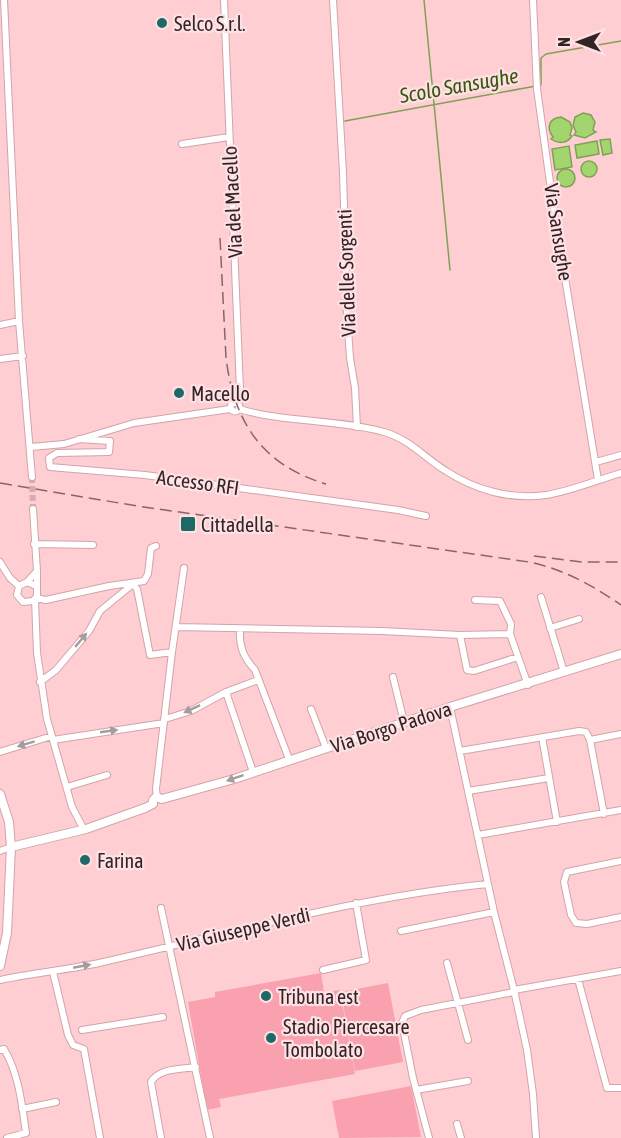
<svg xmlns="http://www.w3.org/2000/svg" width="621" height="1138" viewBox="0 0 621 1138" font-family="'Asap Condensed',sans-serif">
<rect width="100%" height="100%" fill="#feced3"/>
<path fill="#f9a1ae" d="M321 973 324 993 340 990 355 1074 219 1099 221 1107 207 1110 188 1002 215 997V992Z
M388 983 403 1062 355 1071 341 992Z
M411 1086 421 1137 339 1138 332 1101Z"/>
<path fill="#a2d56d" stroke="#81a057" stroke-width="1.5" d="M583 113 591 115 595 122 593 130 596 132 585 138 574 135 576 132 573 125 575 117Z
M561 117 570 122 572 128 570 135 572 136C567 144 558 144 551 139L553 137C546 128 549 118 561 117Z
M610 139 612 153 603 155 600 140Z
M597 141 599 154 577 158 575 145Z
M569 146 572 167 555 170 552 149Z
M581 169a8 8 0 1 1 16 0a8 8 0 1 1-16 0Z
M557 178a9 9 0 1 1 18 0a9 9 0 1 1-18 0Z"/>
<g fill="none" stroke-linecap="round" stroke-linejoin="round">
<path stroke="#81a057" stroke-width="1.5" d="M424 0 450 270
M541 85V58L546 54 621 41
M345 121 536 86"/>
<path stroke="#d6acb0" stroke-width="6" stroke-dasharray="6 3" stroke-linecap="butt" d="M32 477 33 509"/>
<defs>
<path id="minor" d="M4 0 19 321 32 477
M224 0 240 390 236 403
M333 0 343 172 347 315 350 358 355 388 357 427
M533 0 537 89 553 204 598 480
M182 144 229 137
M0 325 19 321
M0 359 23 356
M230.5 407a4.5 4.5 0 1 1 9 0a4.5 4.5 0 1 1-9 0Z
M239 409C286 423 337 419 384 432 409 439 425 458 446 471 475 490 511 500 546 495 571 491 597 480 621 473
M79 439 110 441 109 452 57 453 49 458 50 467 145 475 398 510 426 516
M31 447 64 444 134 423 230 409
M596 462 621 455
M33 509 37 571
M34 544 93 545
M0 562 10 578 19 586
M27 582 37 571V596L33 601 23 602 17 595 19 586 27 582 36 586
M133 584 137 589 150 655 172 652
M541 597 564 672
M36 598 46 600 109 586 144 581 148 574 151 548 156 546
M35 599 37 653 47 719 72 807 83 828
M475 600 500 601 511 624 510 634 528 685
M176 627 382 631 460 635 510 634
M550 628 579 619
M240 629C239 646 243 657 255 670L289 759
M460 635 467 670 474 671 518 657
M393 677 404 722
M40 682 56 670 89 631 100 611 133 584
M226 692 258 680
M450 707 494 912 514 990 527 1050 533 1094 536 1138
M311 709 326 748
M165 719 191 711 226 692 253 772
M542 737 557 822
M53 740 164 723
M590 740 604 814
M460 751 579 731 586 732 590 740 621 734
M0 752 52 736
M67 787 107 775
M468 791 549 778
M157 797 156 789 172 652 184 568
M478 835 621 810
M0 851 11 847
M621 861 567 872 564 882 571 915 576 923 587 924 621 917
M161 908 210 1138
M401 931 494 912
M447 963 468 1040
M323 970 366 960 356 903
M53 972 68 1035 73 1045 84 1049 100 1138
M578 979 607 1088H621
M0 980C33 973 66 970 99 963 228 934 356 897 488 884
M514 990 621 971
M82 1030 163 1017
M0 1050 4 1049C19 1074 22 1105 26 1133L7 1138
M416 1090 468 1081
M22 1109 56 1102
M457 1124 461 1138
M161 1138 151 1082C159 1068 181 1069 196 1067
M429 1138 413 1078 402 1023 405 1016 421 1010 514 992"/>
<path id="tertiary" d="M0 794 9 822 11 847 7 933 0 966
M162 799 234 779 450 707 621 654
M11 847 86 829 145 808 153 804V800L156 797 162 799"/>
</defs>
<use href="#minor" stroke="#d2a4a9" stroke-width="8"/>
<use href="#tertiary" stroke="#d2a4a9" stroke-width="10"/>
<use href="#minor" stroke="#fff" stroke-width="6"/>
<use href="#tertiary" stroke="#fff" stroke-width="8"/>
<path stroke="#84676a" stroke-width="1.5" stroke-dasharray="12 6" stroke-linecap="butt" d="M220 238 226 358C234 422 262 465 326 484
M0 483 137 506 529 562C563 569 592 585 621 605
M534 556 582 562H621"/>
</g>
<defs><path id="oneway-solid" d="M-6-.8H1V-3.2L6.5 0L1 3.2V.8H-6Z" transform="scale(1.5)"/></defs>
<g fill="#a49c9d">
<use href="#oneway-solid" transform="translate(81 640) rotate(-50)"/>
<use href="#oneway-solid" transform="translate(192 709) rotate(155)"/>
<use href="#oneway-solid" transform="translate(109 731) rotate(-8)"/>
<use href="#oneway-solid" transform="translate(26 744) rotate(163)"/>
<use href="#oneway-solid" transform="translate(235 778) rotate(161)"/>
<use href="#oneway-solid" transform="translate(82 966) rotate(-11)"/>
</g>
<g fill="#1d6966" stroke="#fee1e4" stroke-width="2">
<circle cx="162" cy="23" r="6"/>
<circle cx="179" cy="393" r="6"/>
<rect x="180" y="516" width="16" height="16" rx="3"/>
<circle cx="85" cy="860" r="6"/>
<circle cx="266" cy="996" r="6"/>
<circle cx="271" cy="1038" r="6"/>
</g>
<g text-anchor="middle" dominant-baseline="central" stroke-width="4.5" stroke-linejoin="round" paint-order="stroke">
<g font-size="20" fill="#342325" stroke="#fee1e4" text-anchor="start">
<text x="174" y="23">Selco S.r.l.</text>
<text x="191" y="393">Macello</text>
<text x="201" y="524">Cittadella</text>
<text x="97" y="860">Farina</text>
<text x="278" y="996">Tribuna est</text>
<text x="283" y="1026">Stadio Piercesare<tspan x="283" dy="23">Tombolato</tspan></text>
</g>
<g font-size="20" fill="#342325" stroke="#fee1e4">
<text transform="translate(232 202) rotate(-93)">Via del Macello</text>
<text transform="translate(559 232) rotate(81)">Via Sansughe</text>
<text transform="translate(346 273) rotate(-92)">Via delle Sorgenti</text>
<text transform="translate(198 482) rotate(8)">Accesso RFI</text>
<text transform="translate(391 727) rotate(-18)">Via Borgo Padova</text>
<text transform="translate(243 929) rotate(-13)">Via Giuseppe Verdi</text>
</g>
<g font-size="21" font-style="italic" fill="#38580f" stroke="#fee1e4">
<text transform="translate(459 85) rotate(-10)">Scolo Sansughe</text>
</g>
</g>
<g transform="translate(579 42) rotate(270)" stroke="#fee1e4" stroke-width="4.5" paint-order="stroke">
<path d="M0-4.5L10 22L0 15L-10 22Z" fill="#342325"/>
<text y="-9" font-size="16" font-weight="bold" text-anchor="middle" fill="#342325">N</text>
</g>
</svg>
